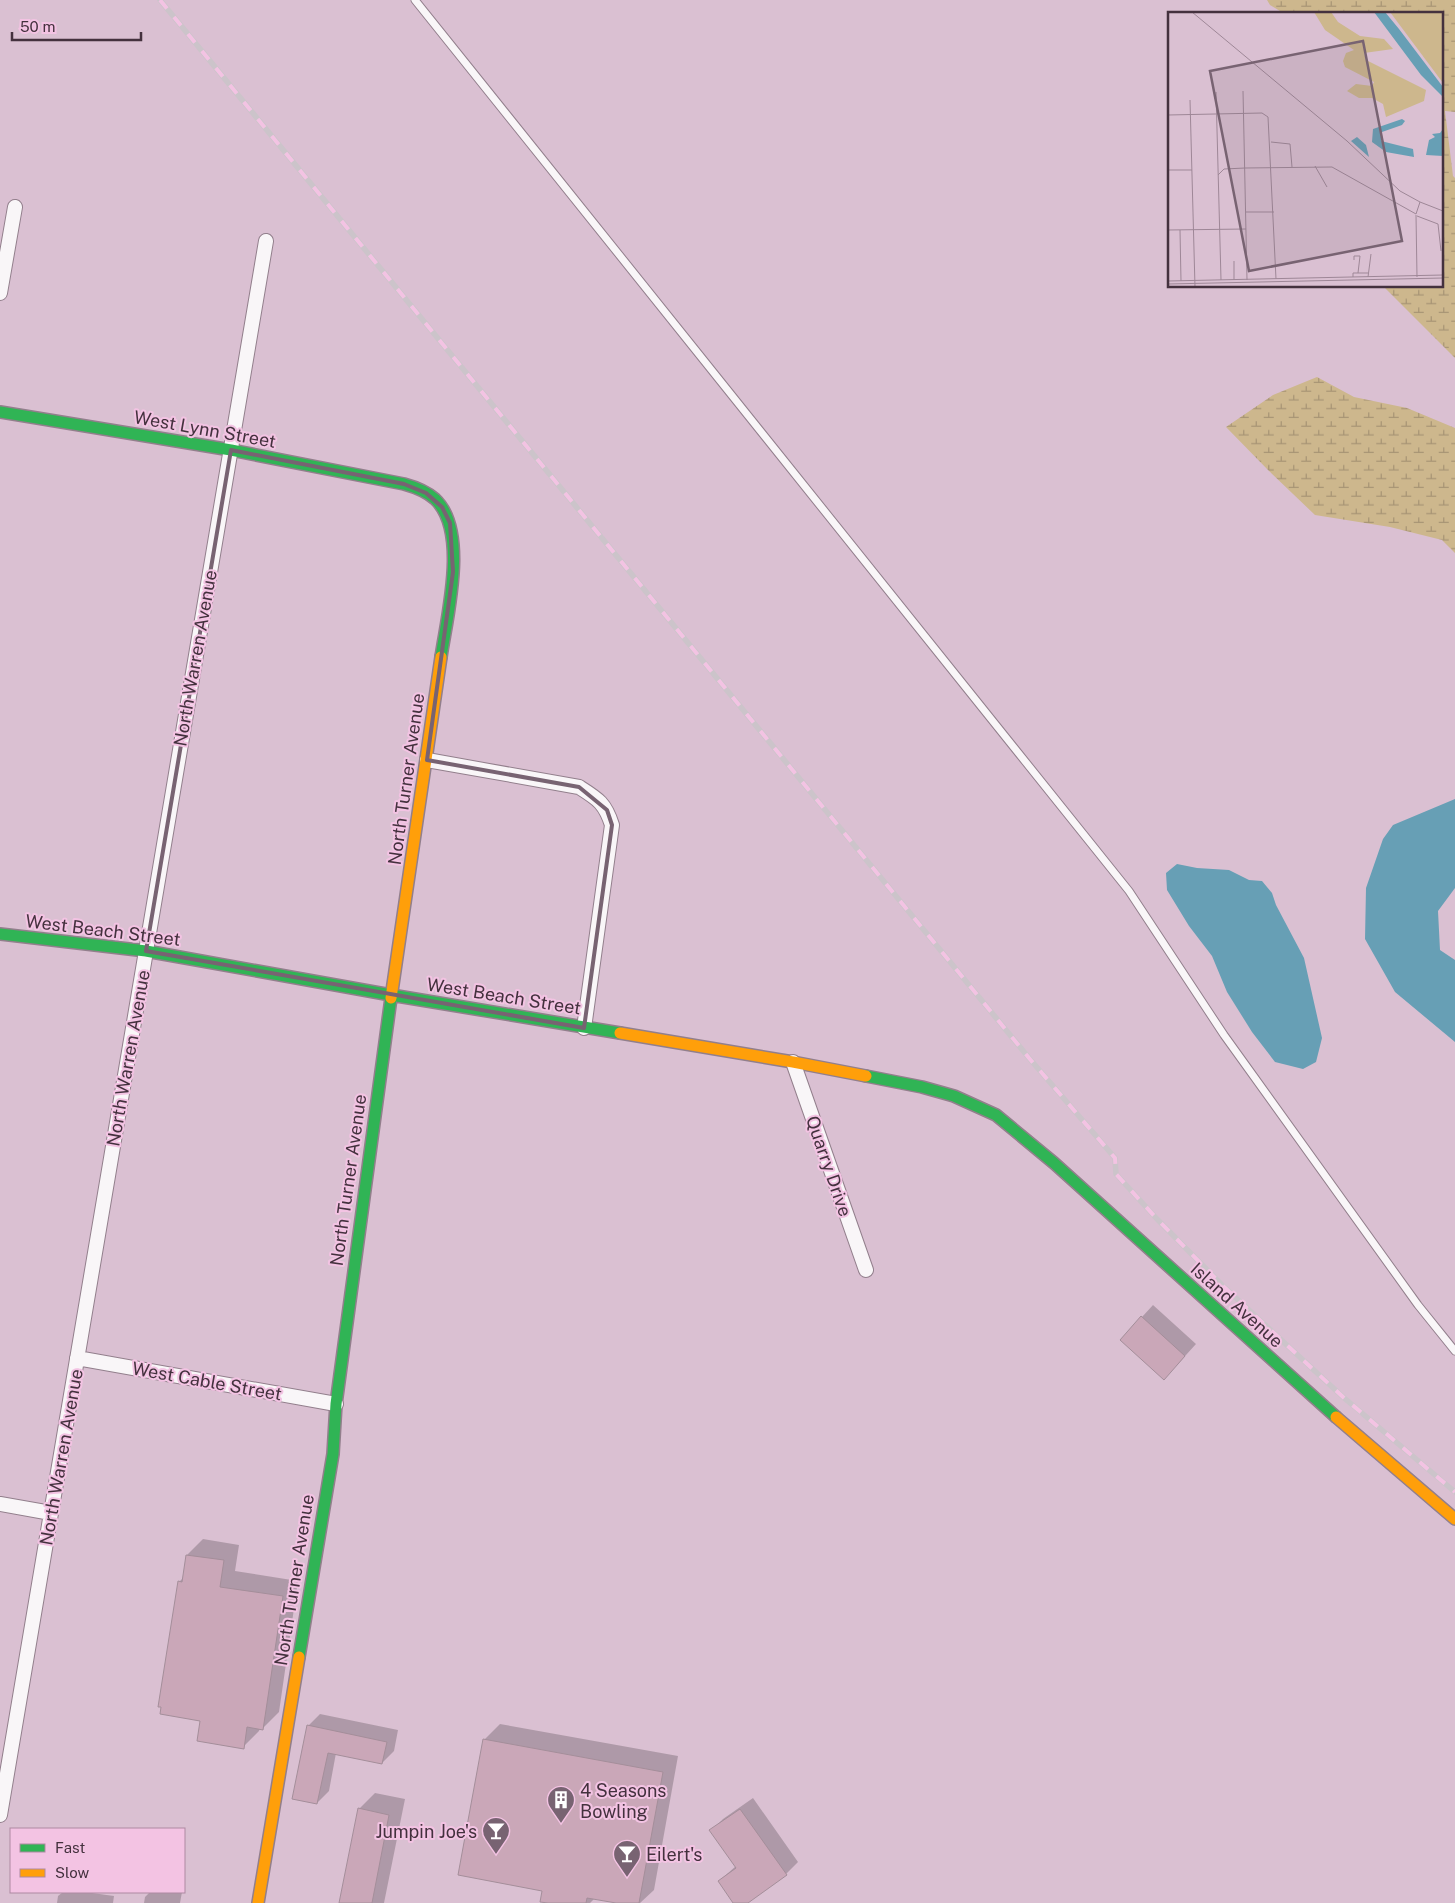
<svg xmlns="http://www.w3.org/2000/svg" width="1455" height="1903" viewBox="0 0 1455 1903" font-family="'Public Sans',sans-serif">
<defs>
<pattern id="wetland-marsh" width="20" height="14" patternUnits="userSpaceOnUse" patternTransform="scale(1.25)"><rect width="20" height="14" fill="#cdb78d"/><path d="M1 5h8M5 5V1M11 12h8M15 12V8" fill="none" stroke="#a89575"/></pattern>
</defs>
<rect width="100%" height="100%" fill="#dac0d2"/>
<path fill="url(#wetland-marsh)" d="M1267 0H1455V112L1445 111 1453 176 1455 178V358L1383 286H1441V14H1285L1270 5Z
M1317 377 1354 397 1407 408 1455 428V553L1442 540 1390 527 1315 515 1268 470 1226 427 1273 395Z"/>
<path fill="#679fb5" d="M1455 799V888L1438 911 1440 950 1455 960V1042L1395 992 1365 939 1366 888 1383 839 1393 825Z
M1177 864 1197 868 1229 870 1249 880 1262 881 1272 893 1276 905 1304 958 1322 1038 1316 1062 1303 1069 1275 1062 1252 1032 1227 992 1212 956 1189 926 1167 890 1166 873Z"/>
<path fill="#0003" d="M1153 1305 1196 1344 1176 1366 1142 1317Z
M203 1539 239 1545 235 1571 298 1581 279 1712 263 1728H260L259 1731 243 1747 201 1720 179 1582 184 1577 187 1555Z
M320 1714 398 1730 394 1751 382 1763 336 1753 329 1791 317 1803 308 1726Z
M500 1724 678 1756 654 1890 640 1903H623L595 1898 590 1903H555L543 1890 484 1740Z
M375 1793 405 1799 384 1903H340L359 1809Z
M753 1798 798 1862 786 1874 746 1903H735L719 1881 736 1866 711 1831 723 1819Z
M63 1892H85L114 1896 113 1903H57L58 1896Z
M150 1892H182L180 1903H144L145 1897Z"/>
<path fill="#caa7b8" stroke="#a48e9a" d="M1141 1316 1185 1356 1164 1380 1120 1340Z
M186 1555 224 1560 220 1587 283 1596 263 1730 247 1727 244 1749 197 1741 200 1721 160 1714 161 1707H158L178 1581 182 1582Z
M307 1725 387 1742 382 1764 328 1753 317 1804 292 1799Z
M483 1739 663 1772 639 1903H616L587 1898 586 1903H548L540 1902 542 1891 458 1875Z
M358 1808 389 1815 372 1903H339Z
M740 1809 787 1875 748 1903H733L718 1881 736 1868 709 1830Z"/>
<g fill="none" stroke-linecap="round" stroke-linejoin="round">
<defs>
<path id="lane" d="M415 0 1129 891 1224 1035 1418 1305 1455 1351"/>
<path id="street" d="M0 293 15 207
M427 760 579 787C598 799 605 803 612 825L584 1028
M793 1062 866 1270
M77 1358 336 1404
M0 1504 51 1513
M0 1815 266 241"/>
<path id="fast" d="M0 412 231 450 404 484C415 487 426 491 435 499 469 531 447 616 441 657
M0 934 146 951 391 995 620 1033
M866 1076 922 1087 954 1096 996 1115 1054 1163 1336 1417
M299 1657 333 1454 336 1404 391 998"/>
<path id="slow" d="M391 998 441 657
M620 1033 793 1062 866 1076
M1336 1417 1455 1519
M258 1903 299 1657"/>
</defs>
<use href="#lane" stroke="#927f8c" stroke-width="9"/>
<use href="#street" stroke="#927f8c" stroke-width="16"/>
<use href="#fast" stroke="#927f8c" stroke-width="14"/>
<use href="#slow" stroke="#927f8c" stroke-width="14"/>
<use href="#lane" stroke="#f9f6f8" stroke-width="7"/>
<use href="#street" stroke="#f9f6f8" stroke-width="14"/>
<use href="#fast" stroke="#30b455" stroke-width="11"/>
<use href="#slow" stroke="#ff9f0a" stroke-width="11"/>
<defs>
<path id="rail" d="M160 0 1029 1058 1115 1158 1116 1174 1157 1219 1223 1286 1343 1397 1455 1492"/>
</defs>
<use href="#rail" stroke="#ccc4ca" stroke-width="5.5"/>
<use href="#rail" stroke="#f3c3e3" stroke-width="4" stroke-dasharray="11" stroke-linecap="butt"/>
</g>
<path fill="none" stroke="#786372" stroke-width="4" stroke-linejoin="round" d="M231 450 404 484 426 493 442 507 450 523 453 572 427 760 579 787 607 810 612 825 584 1028 146 951Z"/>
<defs>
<symbol id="building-pin" viewBox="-11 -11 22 30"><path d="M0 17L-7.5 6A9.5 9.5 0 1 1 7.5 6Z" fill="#786372" stroke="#f3c3e3"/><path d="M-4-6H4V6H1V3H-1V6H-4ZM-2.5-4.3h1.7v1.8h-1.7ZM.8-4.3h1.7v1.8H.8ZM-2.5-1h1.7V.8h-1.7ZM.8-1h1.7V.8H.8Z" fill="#fff"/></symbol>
<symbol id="bar-pin" viewBox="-11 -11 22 30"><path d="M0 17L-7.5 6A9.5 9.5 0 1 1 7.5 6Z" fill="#786372" stroke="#f3c3e3"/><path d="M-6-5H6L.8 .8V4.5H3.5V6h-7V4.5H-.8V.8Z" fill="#fff"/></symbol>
</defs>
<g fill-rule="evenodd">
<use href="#building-pin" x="545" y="1784" width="32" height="43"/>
<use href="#bar-pin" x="480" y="1815" width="32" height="43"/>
<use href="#bar-pin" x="611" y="1838" width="32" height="43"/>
</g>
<g text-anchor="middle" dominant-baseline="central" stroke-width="4" stroke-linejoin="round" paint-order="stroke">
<g font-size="18" fill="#44313e" stroke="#f3c3e3">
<text transform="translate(205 429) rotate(10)">West Lynn Street</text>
<text transform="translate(195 658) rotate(-80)">North Warren Avenue</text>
<text transform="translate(406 779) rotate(-82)">North Turner Avenue</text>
<text transform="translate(103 930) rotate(7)">West Beach Street</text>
<text transform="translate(504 996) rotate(9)">West Beach Street</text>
<text transform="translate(128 1058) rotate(-80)">North Warren Avenue</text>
<text transform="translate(829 1166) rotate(71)">Quarry Drive</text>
<text transform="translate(348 1180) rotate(-82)">North Turner Avenue</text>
<text transform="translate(1237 1305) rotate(42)">Island Avenue</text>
<text transform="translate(207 1381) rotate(10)">West Cable Street</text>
<text transform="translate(61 1457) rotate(-80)">North Warren Avenue</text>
<text transform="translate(294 1580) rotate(-81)">North Turner Avenue</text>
</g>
<g font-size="18" fill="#44313e" stroke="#f3c3e3" text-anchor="start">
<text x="580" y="1790">4 Seasons<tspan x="580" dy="21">Bowling</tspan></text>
<text x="477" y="1831" text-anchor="end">Jumpin Joe's</text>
<text x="646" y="1854">Eilert's</text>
</g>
</g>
<g transform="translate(1168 12)">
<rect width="275" height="275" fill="#dac0d2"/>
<path d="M146 0H163L170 10 192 24 216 27 225 37 196 41 198 48 258 78 256 89 218 105 215 92 204 86H191L179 79 188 72 204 74 206 70 177 55 175 49 178 41 186 38 157 18Z" fill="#cdb78d"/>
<path d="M222 0H275V71Z" fill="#cdb78d"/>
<path d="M206 0H217L231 17 275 75V85L253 63ZM234 107 237 109 234 113 214 120 213 129 245 137 246 145 218 140 204 130 205 117ZM275 117V144L258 143 261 128 267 125 264 122 272 121ZM189 125 198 133 201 145 183 129Z" fill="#679fb5"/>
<path fill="none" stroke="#9e8797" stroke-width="1" d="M24 0 179 129 232 179 252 190M75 79 79 268M48 80 53 268M22 88 27 275M0 103 94 101 100 105 108 267M103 130 122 132 124 155M147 154 159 175M0 158H24M50 163 56 157 77 156 164 155 248 202M78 200H106M248 202 252 190 275 199M248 203 249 265M249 204 270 212 273 239M0 218 78 217M12 218 13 269M186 248V244H192L190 261M66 249V268M185 265V261H200M200 265 203 242M0 269 275 263M0 272 275 266"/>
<path fill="#786372" fill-opacity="0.15" stroke="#786372" stroke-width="2.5" d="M195 29 234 229 81 259 42 59Z"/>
<rect width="275" height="275" fill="none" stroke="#44313e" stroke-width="2.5"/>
</g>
<rect x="10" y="1828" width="175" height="65" fill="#f3c3e3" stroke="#ad89a1"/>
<rect x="20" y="1844" width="25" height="8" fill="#30b455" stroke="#ad89a1"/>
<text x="55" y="1853" font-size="15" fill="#44313e">Fast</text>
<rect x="20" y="1869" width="25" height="8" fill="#ff9f0a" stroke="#ad89a1"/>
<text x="55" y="1878" font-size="15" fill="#44313e">Slow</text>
<path d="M12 32v8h129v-8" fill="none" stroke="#44313e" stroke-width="2.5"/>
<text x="20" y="32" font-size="15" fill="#44313e" stroke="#f3c3e3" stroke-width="4" paint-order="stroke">50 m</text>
</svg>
